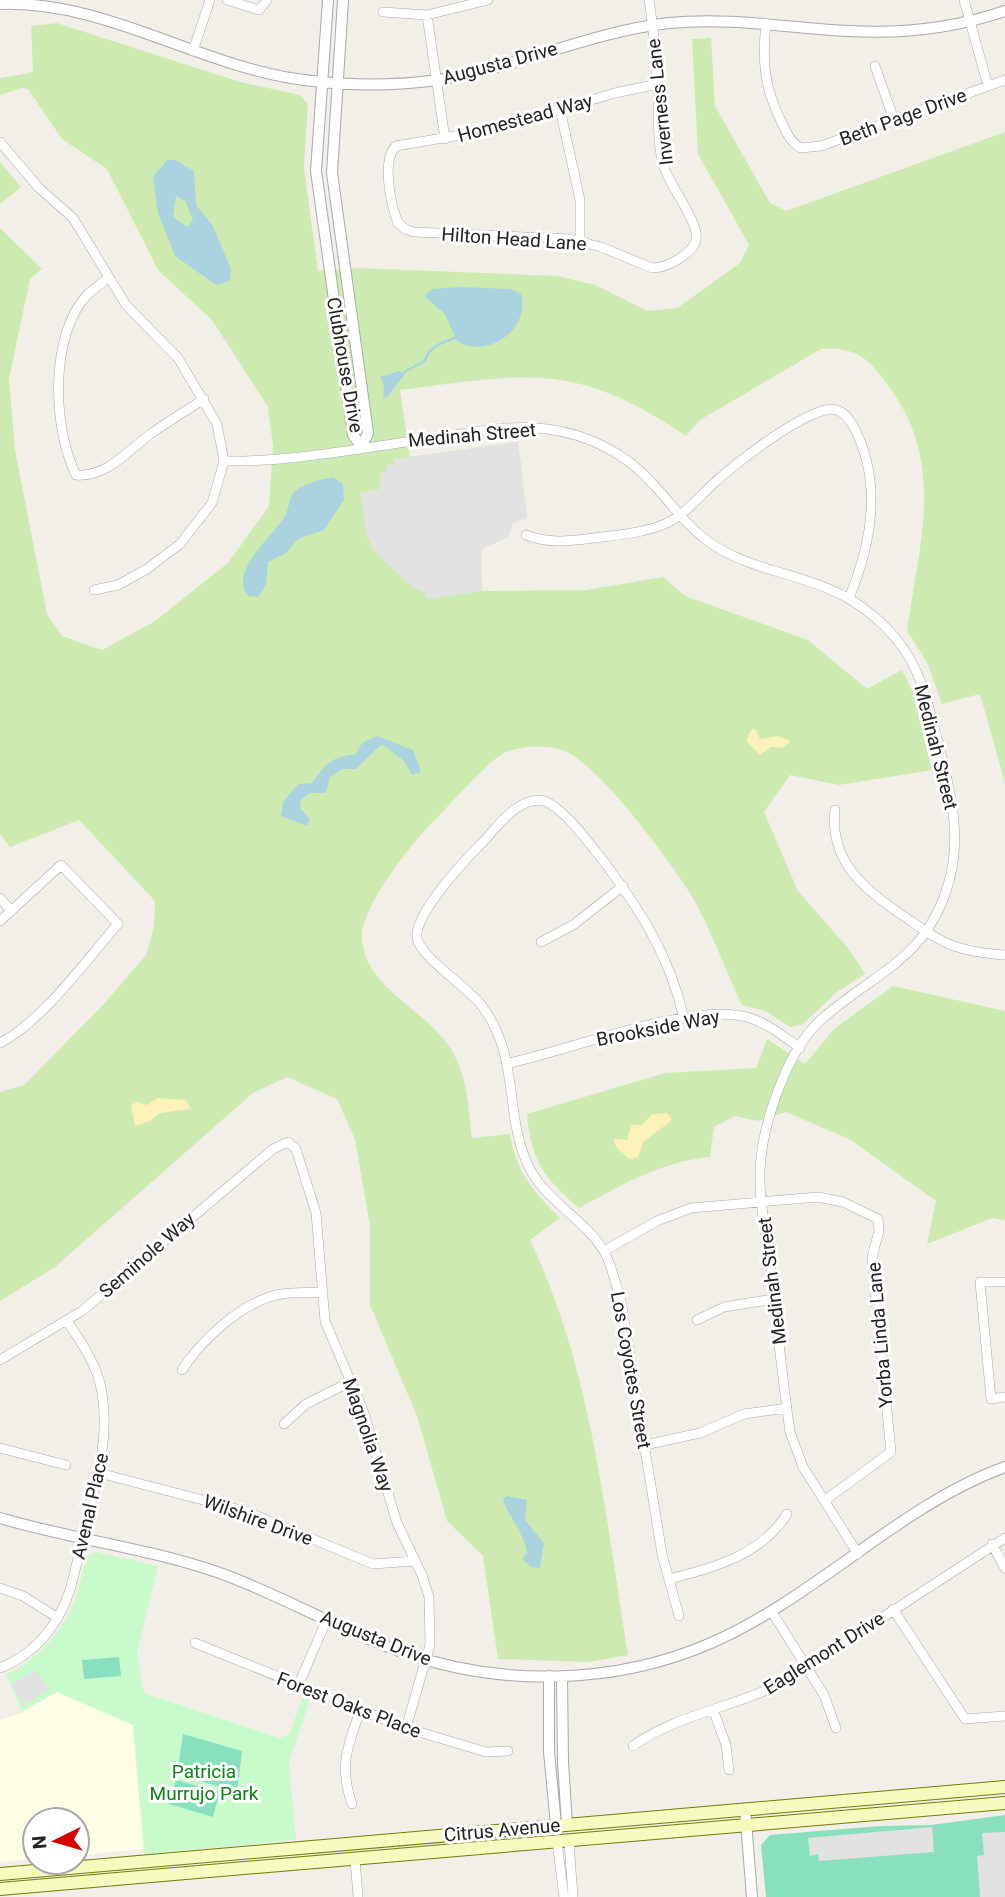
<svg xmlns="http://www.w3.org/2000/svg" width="1005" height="1897" viewBox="0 0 1005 1897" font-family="Roboto,sans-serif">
<rect width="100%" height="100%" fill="#f2efe9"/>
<path fill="#ffffe5" d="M57 1692 133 1725 144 1849 77 1855V1820H35V1859L0 1862V1720L22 1713Z"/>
<path fill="#cdebb0" d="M57 23 240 82 300 95 308 104 304 168 318 271 357 268 557 276 595 285 647 311 677 308 740 263 749 245 698 154 692 39 711 38 715 106 770 203 786 211 1005 132V783L980 694 942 704 927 662 907 631C919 542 947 463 887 384 867 357 856 347 821 349L700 420 686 436C575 360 525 374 400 390L410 457 518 442 527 518 513 523 508 537 481 549 482 591 586 590 663 577 685 596 808 640 867 689 902 670 913 692 932 770 839 785 790 775 764 812 798 891 848 948 865 974 837 992 802 1025 790 1027 765 1011 742 1005C724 968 710 925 688 890 667 857 597 762 562 750 546 744 519 746 504 753 490 759 446 809 432 823 411 844 360 908 362 939 365 987 424 1009 449 1046 468 1074 468 1106 472 1138L510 1134C516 1171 534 1193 560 1218L530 1240C592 1370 605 1514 628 1655L588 1662 498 1659 483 1556 447 1521 417 1416 370 1305V1226L355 1139 337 1099 287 1077 253 1093 55 1267 0 1301V1092L24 1085 103 1005 146 955 154 927 155 901 79 820 10 847 0 834V228L42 269 30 279 9 379 15 450 47 614 62 636 102 650 155 621 228 563 269 506 273 446 268 407 212 320 158 270 107 169 62 139 28 89 22 88 0 95V78L29 73 33 70 31 26Z
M0 162 21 187 0 204Z
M893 986 1005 1011V1220L992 1218 927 1244 936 1201 851 1140 786 1112 758 1121 735 1116 714 1127 710 1157C660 1162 622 1185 579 1208 544 1178 531 1161 527 1114L665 1073 756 1068 767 1039 805 1064 834 1029Z"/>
<path fill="#fff1ba" d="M755 729 760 739 778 736 789 740V743L782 748 771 747 760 755 746 741 751 730Z
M158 1098 186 1100 191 1109 160 1113 150 1121 135 1126 131 1105 137 1102 147 1105Z
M667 1113 672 1120C662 1128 653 1134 643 1142L638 1157 630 1159 616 1147 614 1139 627 1140 631 1125H641L653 1114Z"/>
<path fill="#c8facc" d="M96 1552 158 1566 137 1653 144 1693 280 1738 289 1735 303 1696 310 1699 289 1763 296 1840 144 1854 133 1725 57 1692 22 1711 6 1675C42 1656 67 1628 79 1588 82 1577 83 1566 88 1556Z"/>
<path fill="#88e0be" d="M119 1657 121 1676 84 1679 82 1660Z
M183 1734 242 1751 237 1792 177 1774Z
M176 1780 220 1792 213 1817 169 1804Z
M1005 1815V1897H766L761 1845 770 1835 880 1826 931 1825Z"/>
<path fill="#e2e2e2" d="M518 442 527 518 513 523 508 537 481 549V591L426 599 424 592 412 587 374 551 367 536 360 492 381 489 380 473 387 472 386 465H394V459Z
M36 1670 50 1689 23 1706 12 1684Z
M932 1827 934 1852 819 1861 818 1854 810 1856 808 1838Z
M1005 1832V1897H980L977 1856 984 1855 982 1833Z"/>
<path fill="#aad3df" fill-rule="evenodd" d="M167 160H175L194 171 196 205 213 226 231 269 230 281 216 285 175 256 158 213 153 177ZM176 196 185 201 193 219 188 227 173 217Z
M461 287 511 289 521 294C531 329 487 360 457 341L445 314 424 296 432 289Z
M399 371 405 374 387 397 383 398 384 385 380 377Z
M333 477 343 484 344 500 324 530 298 539 286 553 268 562 266 585 258 597 248 596C228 569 275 536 286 514 289 507 289 499 293 493 301 484 321 479 333 477Z
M377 736 413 750 421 772 412 775 404 761 382 744 356 769H342L330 777 326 793H310L301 800 300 808 310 819 307 826 281 816 283 802 298 784 312 783C327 762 330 758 356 754L362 743Z
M507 1496 527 1500 525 1520 544 1543 540 1568 531 1567 522 1559 527 1553C524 1530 504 1512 503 1498Z"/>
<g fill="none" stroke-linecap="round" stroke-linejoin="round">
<path stroke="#aad3df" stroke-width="2.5" d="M404 372 425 361C428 347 443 342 455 338"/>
<defs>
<path id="minor" d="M227 0 259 10 267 0
M649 0C654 32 657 64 658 97 659 120 657 145 664 167 669 185 700 223 696 240 692 255 666 268 652 268L601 247 570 239 414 232 405 229 398 223C391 205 381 160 396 146L490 130 615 93 658 84
M964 0 988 86
M383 12 427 15 488 0
M427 15 445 139
M766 23C762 60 764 87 781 121 786 132 790 142 801 148L821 146 1005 80
M193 51 210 0
M875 66 894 120
M560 109 580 200V241
M0 142 39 188 73 218 126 305 178 358 217 424 224 461 212 503 180 544 147 569 118 585 94 590
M108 278C101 284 93 289 87 295 49 336 53 429 76 475 107 478 129 449 152 433 169 421 187 410 204 399
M224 461C297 462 370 446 442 437 476 432 512 424 547 429 587 434 626 453 653 484 672 504 686 526 709 542 750 571 801 573 844 596 870 610 894 632 909 657 924 683 930 712 938 742 950 790 963 836 948 885 926 959 876 972 823 1018 787 1048 761 1127 760 1173 759 1202 766 1233 770 1262 776 1319 782 1375 790 1432L803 1467 858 1554
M526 535C549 544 570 541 594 538 618 535 645 533 667 523 684 515 698 498 712 485 738 461 789 422 822 411 836 406 845 412 852 424 883 479 872 543 849 598
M835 810C829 862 866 891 905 917 921 928 938 941 957 947 972 952 989 954 1005 955
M0 898 11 911
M0 921 61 865 118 924C85 961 44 1020 0 1043
M541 942 573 925 623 886
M509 1063C569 1051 694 1000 750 1018 769 1024 784 1037 800 1048
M604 1251 657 1221 691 1208 818 1197 843 1202 878 1219 879 1231 872 1257 891 1452 824 1501
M1005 1282H980L991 1399 1005 1397
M697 1320 724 1307 774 1299
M0 1360 82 1311 273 1149 288 1142 296 1149 316 1213 325 1321 364 1413 397 1523 422 1575 429 1597 430 1645 406 1728
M182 1370C202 1339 244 1300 282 1294 294 1292 308 1293 321 1292
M284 1424 306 1404 350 1382
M645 1445 700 1433 744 1414 787 1408
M0 1448 66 1465
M99 1473 245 1511 373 1564 415 1561
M992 1544 1005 1568
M669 1579C714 1568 761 1555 787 1514
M0 1588 23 1596 58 1618
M893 1609 965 1719 1005 1716
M772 1612 824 1695 836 1728
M679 1616 662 1554 621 1301C616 1285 612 1266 604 1251 583 1217 543 1200 527 1163 504 1111 520 1057 482 1006 469 988 420 957 417 938 414 914 465 860 482 843 498 826 519 795 545 801 567 812 583 836 598 854 638 906 670 955 684 1019
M195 1643 406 1728 486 1752 508 1751
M0 1668C20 1660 37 1647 50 1629 72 1601 75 1568 83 1534 95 1487 110 1442 102 1393 98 1366 82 1343 67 1321
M298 1686 327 1619
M714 1712 726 1745 729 1770
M633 1746C674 1716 733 1707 780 1684L1005 1538
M352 1804C339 1766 347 1748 360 1711
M569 1841 573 1897
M557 1842 564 1897
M355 1859 358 1897"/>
<path id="tertiary" d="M328 0 316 171 353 435 362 447 368 433 332 173 343 0
M0 4C109 0 204 70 312 81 372 88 431 85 490 69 550 53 607 30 669 23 730 17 788 28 849 31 901 34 955 28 1005 11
M0 1518C71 1539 147 1548 217 1572 280 1594 339 1630 402 1652 500 1687 615 1685 711 1643 815 1598 900 1505 1005 1467
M549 1676V1752L556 1825
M562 1676 563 1762 567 1825
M745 1809 752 1897"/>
<path id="secondary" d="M0 1874 1005 1787
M0 1889 1005 1803"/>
</defs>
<use href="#minor" stroke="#a9a9a9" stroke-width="10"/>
<use href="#tertiary" stroke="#a9a9a9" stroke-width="12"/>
<use href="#secondary" stroke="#707d05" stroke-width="14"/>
<use href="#minor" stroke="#fff" stroke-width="9"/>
<use href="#tertiary" stroke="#fff" stroke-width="10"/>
<use href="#secondary" stroke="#f7fabf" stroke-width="12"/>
</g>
<g text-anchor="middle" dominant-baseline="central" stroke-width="6" stroke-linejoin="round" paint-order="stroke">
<g font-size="19" fill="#222" stroke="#fff">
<text transform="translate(500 63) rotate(-15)">Augusta Drive</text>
<text transform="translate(660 102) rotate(-96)">Inverness Lane</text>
<text transform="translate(903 117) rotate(-20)">Beth Page Drive</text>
<text transform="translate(525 118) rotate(-15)">Homestead Way</text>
<text transform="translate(514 239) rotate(4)">Hilton Head Lane</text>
<text transform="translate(345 365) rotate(80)">Clubhouse Drive</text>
<text transform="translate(472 435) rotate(-5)">Medinah Street</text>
<text transform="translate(936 747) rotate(76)">Medinah Street</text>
<text transform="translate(658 1028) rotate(-11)">Brookside Way</text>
<text transform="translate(147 1255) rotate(-41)">Seminole Way</text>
<text transform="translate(772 1281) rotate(-97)">Medinah Street</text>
<text transform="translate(880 1335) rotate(-95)">Yorba Linda Lane</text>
<text transform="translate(631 1370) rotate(80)">Los Coyotes Street</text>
<text transform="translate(368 1435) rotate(71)">Magnolia Way</text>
<text transform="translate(90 1506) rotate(-77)">Avenal Place</text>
<text transform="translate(258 1520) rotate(20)">Wilshire Drive</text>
<text transform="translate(376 1638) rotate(22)">Augusta Drive</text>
<text transform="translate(824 1653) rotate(-32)">Eaglemont Drive</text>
<text transform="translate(349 1705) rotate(21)">Forest Oaks Place</text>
<text transform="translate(502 1830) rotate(-5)">Citrus Avenue</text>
</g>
<g font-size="19" fill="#0c8416" stroke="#fff">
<text x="204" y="1771">Patricia<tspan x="204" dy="22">Murrujo Park</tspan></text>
</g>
</g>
<g transform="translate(56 1841) rotate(265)"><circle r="33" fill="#ffffff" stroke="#a7a7a7" stroke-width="2"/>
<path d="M0-5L12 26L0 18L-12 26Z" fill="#d40000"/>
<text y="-10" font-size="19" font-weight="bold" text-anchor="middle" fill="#222222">N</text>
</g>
</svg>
